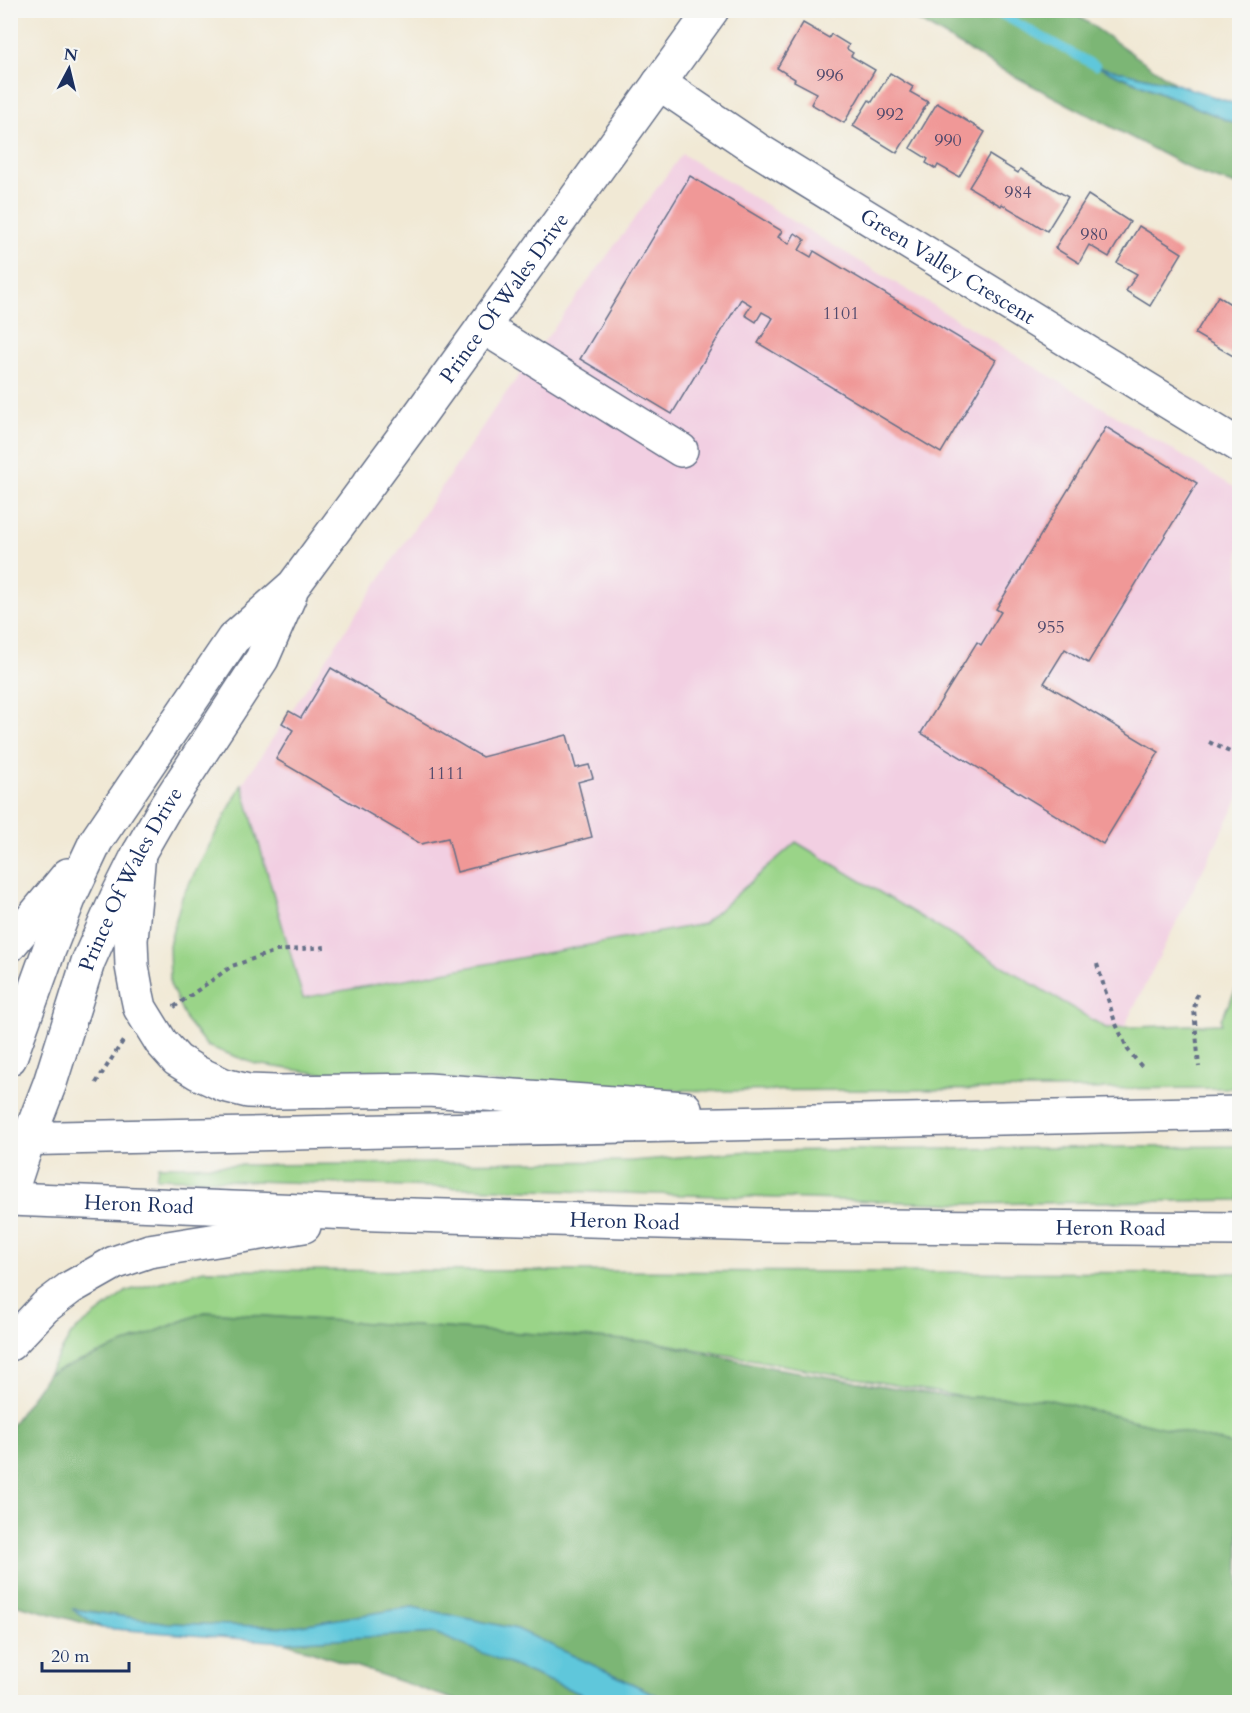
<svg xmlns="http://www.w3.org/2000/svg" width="1250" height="1713" viewBox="0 0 1250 1713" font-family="Cardo,serif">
<rect width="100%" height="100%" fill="#f6f6f2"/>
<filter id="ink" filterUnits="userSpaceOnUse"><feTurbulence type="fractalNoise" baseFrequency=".0167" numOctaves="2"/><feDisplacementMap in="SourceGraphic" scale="12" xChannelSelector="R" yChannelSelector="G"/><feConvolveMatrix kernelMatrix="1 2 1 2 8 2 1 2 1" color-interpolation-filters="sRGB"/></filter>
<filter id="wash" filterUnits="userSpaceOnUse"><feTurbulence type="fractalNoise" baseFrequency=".008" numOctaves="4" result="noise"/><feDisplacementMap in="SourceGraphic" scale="24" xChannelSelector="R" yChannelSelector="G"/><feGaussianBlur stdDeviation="1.35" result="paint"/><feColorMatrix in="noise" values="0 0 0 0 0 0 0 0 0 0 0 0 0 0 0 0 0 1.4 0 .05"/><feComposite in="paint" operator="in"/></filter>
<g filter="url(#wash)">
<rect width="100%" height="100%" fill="#f1e9d5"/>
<path fill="#f2cfe2" d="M682 154 1239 490V798L1124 1027 1106 1028 796 842 703 924 303 998 242 784 495 408Z"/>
<path fill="#9ad488" stroke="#5a8273" stroke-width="1.5" d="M242 784 303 998 703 924 796 842 1106 1028 1221 1024V1019L1239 984V1088L712 1091 534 1085 316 1073 256 1064 207 1046 186 1020 170 984 169 945 182 897Z
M1240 1146 1239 1200 967 1204 156 1178 158 1166 632 1161 750 1151Z
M204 1270 1239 1273V1446L654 1342 205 1312 48 1374 72 1333 127 1291Z"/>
<path fill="#7bb674" stroke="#4b7269" stroke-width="1.5" d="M902 11H1071L1176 84 1100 68 1239 125V186L1201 174 997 67Z
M205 1312 654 1342 769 1367 944 1396 1047 1399 1239 1446V1702H671L517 1629 412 1607 289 1627 168 1623 74 1609 102 1628 11 1603V1426L48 1374Z
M435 1633 600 1702H461L284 1642Z"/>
<path fill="#5ec7db" stroke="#3c7b9c" stroke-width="1.5" d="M1096 66 1176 84 1239 105V125Z
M412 1607 517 1629 671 1702H600L435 1633 284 1642 102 1628 72 1609 168 1623 289 1627Z"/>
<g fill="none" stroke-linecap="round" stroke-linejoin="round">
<path stroke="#5ec7db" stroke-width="9" d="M993 10 1096 66"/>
</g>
<g id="blocks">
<path fill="#f09897" d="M803 23 829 38 831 34 849 45 847 49 853 53 851 56 875 70 844 123 811 104 817 93 794 81 795 79 777 68Z
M890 73 913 87 910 92 928 102 897 153 853 126 869 100 872 102Z
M937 103 985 132 959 177 938 165 936 169 926 163 928 159 910 148Z
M989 155 1018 173 1020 169 1068 197 1047 231 1002 204 1001 206 969 187Z
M690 176 782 231 778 237 789 244 795 233 805 240 799 250 811 257 814 251 996 360 941 453 758 343 773 318 762 312 756 322 745 315 751 305 741 299 672 414 580 359Z
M1088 195 1130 222 1109 257 1089 245 1079 263 1055 248Z
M1139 226 1182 253 1150 306 1126 291 1137 274 1117 263Z
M1218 296 1240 310V360L1195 334Z
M1106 427 1197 483 1088 663 1065 649 1044 683 1159 752 1103 844 921 733 977 642 981 645 1001 612 996 609Z
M331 668 482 757 567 735 576 768 589 765 593 778 578 782 592 837 457 872 448 838 421 844 276 759 293 730 282 723 289 711 301 718Z"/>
</g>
</g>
<g filter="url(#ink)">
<use href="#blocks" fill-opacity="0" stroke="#667088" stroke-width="1.5"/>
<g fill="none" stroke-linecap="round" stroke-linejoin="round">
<defs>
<g id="minor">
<path id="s1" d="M659 83 755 148 1240 446"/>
<path d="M483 327 681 450"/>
</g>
<g id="major">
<path d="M139 853 131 940 132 966 137 994 140 1008 161 1042 177 1060 198 1073 224 1085 248 1091 276 1092 428 1090 685 1108"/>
<path d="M10 945 68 875"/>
<path id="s2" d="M10 1058 49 950 71 894 96 841 233 639 294 585 418 417 712 10"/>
<path d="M10 1139 1240 1113"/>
<path id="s3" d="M10 1195 28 1140 50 1083 88 962 116 899 139 853 166 806 262 659 290 595"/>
<path id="s4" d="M10 1199 377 1214 766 1225 1240 1229"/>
<path d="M10 1344 45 1307 70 1288 114 1263 149 1251 304 1226"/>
</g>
</defs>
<use href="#minor" stroke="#667088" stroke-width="36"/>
<use href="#major" stroke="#667088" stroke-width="36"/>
<path stroke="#667088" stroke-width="4" stroke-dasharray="4.5 4.5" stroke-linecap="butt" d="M1209 742 1240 757
M1097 964 1115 1022 1128 1050 1142 1067
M1197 994 1194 1009 1199 1067
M174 1007 232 966 276 951 326 947
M96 1083 123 1041"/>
<use href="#minor" stroke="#fff" stroke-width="33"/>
<use href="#major" stroke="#fff" stroke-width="33"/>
</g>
</g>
<g text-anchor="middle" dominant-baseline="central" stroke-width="4.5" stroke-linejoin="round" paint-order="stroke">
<g font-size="18" fill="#50496c">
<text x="830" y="75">996</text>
<text x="890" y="114">992</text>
<text x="948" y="140">990</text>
<text x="1018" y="192">984</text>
<text x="1094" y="234">980</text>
<text x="841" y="313">1101</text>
<text x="1051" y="627">955</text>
<text x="446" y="773">1111</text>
</g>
<g font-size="21" fill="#1b2f5e" stroke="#f6f6f2">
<text stroke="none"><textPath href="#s1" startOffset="342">Green Valley Crescent</textPath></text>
<text stroke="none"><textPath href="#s2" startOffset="915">Prince Of Wales Drive</textPath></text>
<text stroke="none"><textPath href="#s3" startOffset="339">Prince Of Wales Drive</textPath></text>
<text stroke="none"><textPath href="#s4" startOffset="129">Heron Road</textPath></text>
<text stroke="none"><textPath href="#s4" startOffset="615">Heron Road</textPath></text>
<text stroke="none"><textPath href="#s4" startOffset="1101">Heron Road</textPath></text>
</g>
</g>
<rect width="1250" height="1713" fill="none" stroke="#f6f6f2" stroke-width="36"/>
<g transform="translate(69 69) rotate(7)" stroke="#f6f6f2" stroke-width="4.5" paint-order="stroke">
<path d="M0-4.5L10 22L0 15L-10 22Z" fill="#1b2f5e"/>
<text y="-9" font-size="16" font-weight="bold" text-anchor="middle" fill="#1b2f5e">N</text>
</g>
<path d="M42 1662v9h87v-9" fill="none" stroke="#1b2f5e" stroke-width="3"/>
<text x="51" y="1662" font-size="18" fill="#1b2f5e" stroke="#f6f6f2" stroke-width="4.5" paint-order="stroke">20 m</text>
</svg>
